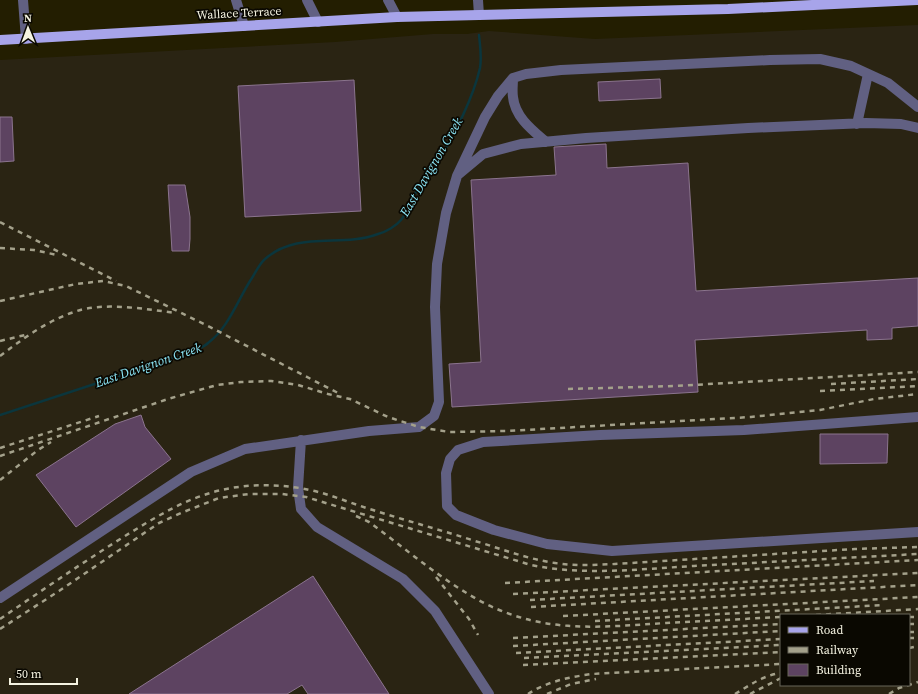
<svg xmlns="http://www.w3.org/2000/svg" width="918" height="694" viewBox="0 0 918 694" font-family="'Source Serif 4',serif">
<rect width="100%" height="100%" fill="#231e01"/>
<path fill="#2a2413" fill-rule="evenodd" d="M918 25V694H0V60L335 42 433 34H467L489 31 595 39ZM781 615H909V685H781Z"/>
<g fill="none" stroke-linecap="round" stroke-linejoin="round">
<path stroke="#0b363d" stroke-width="2.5" d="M0 415 192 352C197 349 204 347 208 343 228 328 237 302 250 281 255 274 259 264 265 259 298 230 341 248 378 234 386 232 396 226 401 220 407 213 408 206 412 199 419 185 430 174 438 161 455 134 473 98 480 68 482 56 480 46 479 35"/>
</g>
<path fill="#5d4361" stroke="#8b748e" d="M660 79 661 98 599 101 598 82Z
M354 80 361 211 245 217 238 86Z
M0 117H12L14 161 0 162Z
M606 144 607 168 688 163 696 291 918 278V326L892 328V339L867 340V330L695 340 698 392 452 407 449 364 481 362 471 180 556 175 554 147Z
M168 185H185L190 217V239L189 251H172Z
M141 415 145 427 171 459 76 527 36 475 115 424Z
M820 434H888L887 463 820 464Z
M313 576 389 694H308L302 685 287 694H129Z"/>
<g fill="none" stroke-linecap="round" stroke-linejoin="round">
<path stroke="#616082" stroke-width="10" d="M23 0 26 39
M236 0 244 26
M307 0 318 22
M388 0 397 17
M478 0 479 15
M513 78C513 84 512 91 513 97 515 117 532 130 546 142
M857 124 868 74
M459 174 483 154 521 144 586 138 748 128 866 123 901 124 918 128
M918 417 744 430 600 435 483 442 458 450 450 459 446 473 447 506 456 515 494 530 547 544 612 551 918 532
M301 440 298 488 301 509 317 527 403 579 435 611 489 694
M0 598 191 472 245 449 369 431 419 427 434 416 439 402 435 307 437 264 446 213 457 176 485 117 498 96 513 78 526 74 561 70 770 60 820 59 851 66 888 83 918 107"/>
<path stroke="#a7a4ea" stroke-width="10" d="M0 40 397 17 728 9 917 0"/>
<path stroke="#a4a18b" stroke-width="2.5" stroke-dasharray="5 5" stroke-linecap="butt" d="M0 222 116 281
M0 248 34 250 57 255
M0 301 76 284 103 281 126 286 208 326 340 394
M0 341 25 335
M0 356C24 338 48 320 77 311 103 302 147 309 175 313
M831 384 918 379
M568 389 675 386 918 372
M820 391 918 386
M0 448 99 416
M0 456 168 399 217 385 241 382 271 381 298 385 328 394 350 399 388 417 419 427 449 432 507 431 751 417 820 410 874 399 918 394
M0 480 38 450 51 442
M356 516 369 522C406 549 445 583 486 604 547 634 601 627 666 623 704 621 743 619 781 617
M436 577 469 619 478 635
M505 583 918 560
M513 594 918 573
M530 600 874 581
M531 607 918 585
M816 615 918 609
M563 616 918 597
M909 617H918
M0 619C41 591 82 563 125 536 151 520 178 503 207 494 243 482 287 483 322 493 339 498 356 505 373 510 407 521 441 530 475 541 502 549 527 559 555 563 575 566 595 565 615 564L855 549 918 547
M595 621 884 605
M909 624H918
M0 629 59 591 159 523 181 513 219 498 249 494H282L306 497 531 565C585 576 639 569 694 566 769 562 843 558 918 554
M909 632H918
M513 638 781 624
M909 638H918
M513 646 781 631
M909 648 918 646
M516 653 781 639
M524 658 781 645
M523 665 781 652
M528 694C548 681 570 677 592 674L781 664
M547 694 571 684 596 679
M735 694C750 685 764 675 781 673
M750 694 781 678
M889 694 899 688 918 682"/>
</g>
<g text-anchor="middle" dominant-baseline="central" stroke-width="3.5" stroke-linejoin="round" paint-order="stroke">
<g font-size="12" fill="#f5f3e1" stroke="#0a0801">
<text transform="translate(239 13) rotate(-3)">Wallace Terrace</text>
</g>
<g font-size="13" font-style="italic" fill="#8ce6f6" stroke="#0a0801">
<text transform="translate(431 167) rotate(-60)">East Davignon Creek</text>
<text transform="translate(148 365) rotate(-19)">East Davignon Creek</text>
</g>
</g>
<rect x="780" y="614" width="130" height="72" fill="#0a0801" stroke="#68665b"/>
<rect x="788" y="627" width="20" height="6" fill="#a7a4ea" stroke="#68665b"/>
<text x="816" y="634" font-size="12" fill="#f5f3e1">Road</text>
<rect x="788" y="647" width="20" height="6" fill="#a4a18b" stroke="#68665b"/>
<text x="816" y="654" font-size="12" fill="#f5f3e1">Railway</text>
<rect x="788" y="664" width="20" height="12" fill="#5d4361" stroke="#68665b"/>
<text x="816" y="674" font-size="12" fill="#f5f3e1">Building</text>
<g transform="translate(28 28) rotate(359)" stroke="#0a0801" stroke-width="3" paint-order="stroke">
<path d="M0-3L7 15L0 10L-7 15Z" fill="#f5f3e1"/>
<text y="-6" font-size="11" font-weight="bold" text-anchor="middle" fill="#f5f3e1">N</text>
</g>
<path d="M10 678v6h67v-6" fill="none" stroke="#f5f3e1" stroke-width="2"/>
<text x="16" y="678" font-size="12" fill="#f5f3e1" stroke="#0a0801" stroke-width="3" paint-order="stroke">50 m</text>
</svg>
